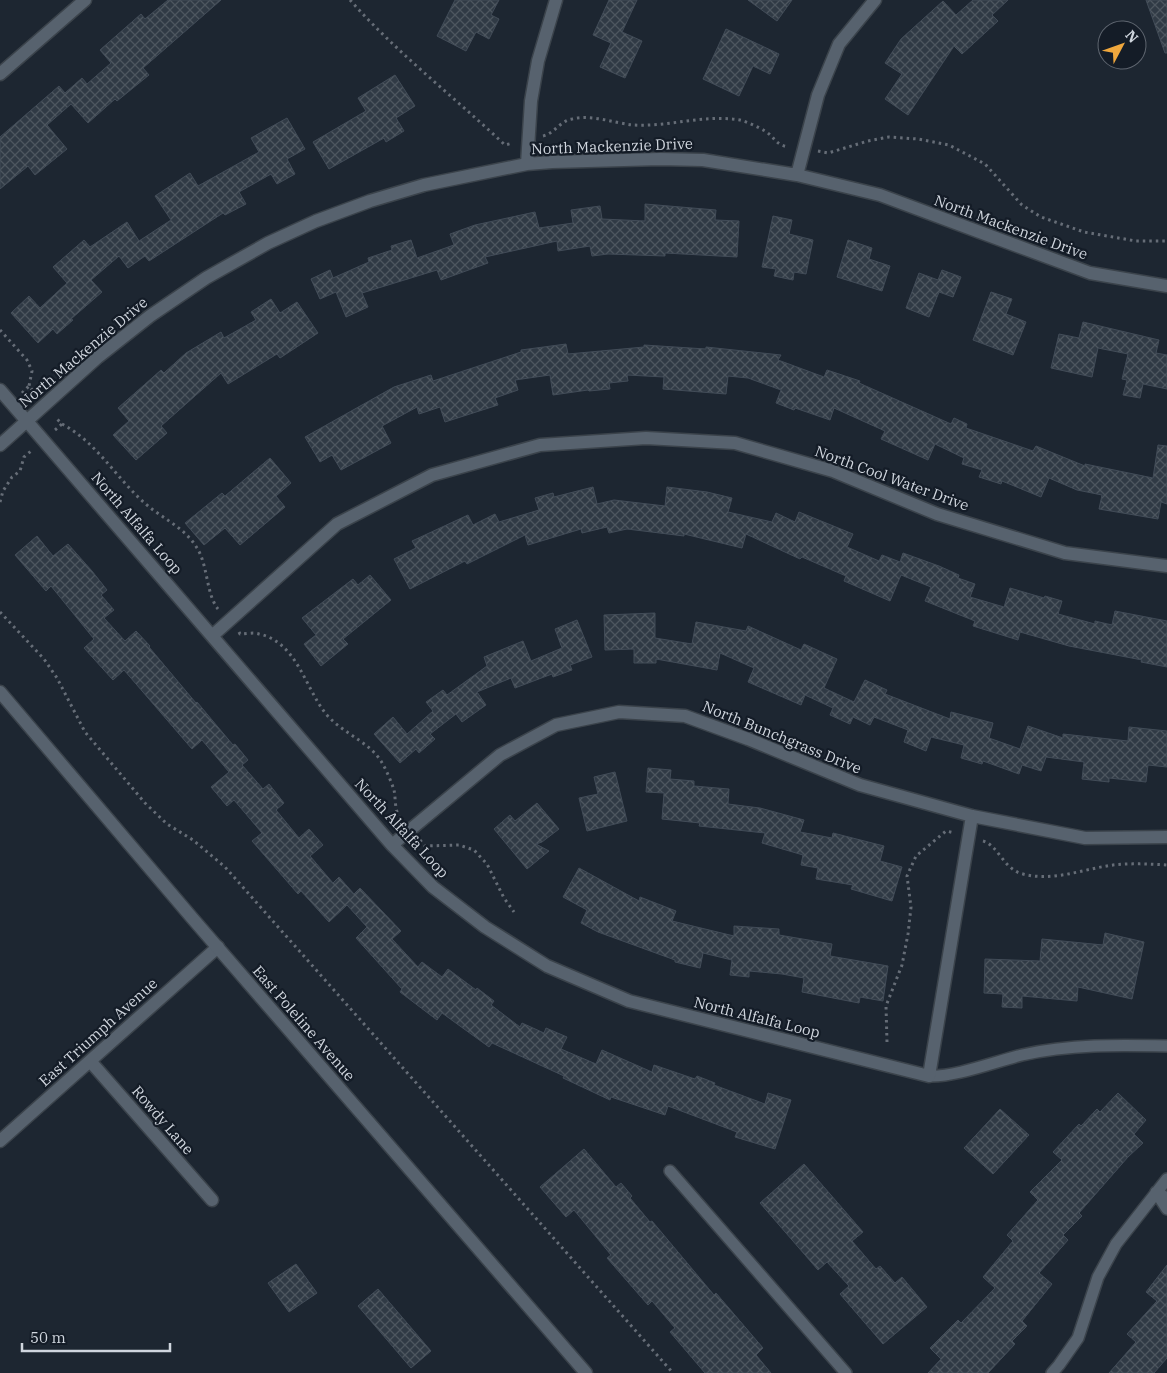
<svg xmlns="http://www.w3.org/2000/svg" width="1167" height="1373" viewBox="0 0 1167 1373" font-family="'IBM Plex Serif',serif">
<defs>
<pattern id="building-cross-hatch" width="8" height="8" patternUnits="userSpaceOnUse" patternTransform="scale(1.25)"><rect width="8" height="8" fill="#303a45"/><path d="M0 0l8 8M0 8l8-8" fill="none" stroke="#4d565f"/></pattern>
</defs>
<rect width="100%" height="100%" fill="#1d2631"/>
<path fill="url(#building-cross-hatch)" stroke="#424c58" d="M168 0H221L143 68 149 75 117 101 115 99 88 123 71 104 47 125 67 149 35 175 28 166 0 189V137L59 86 65 93 82 78 87 84 111 63 100 50 141 14 145 19Z
M455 0H499L491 15 499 19 489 39 476 32 466 51 437 36Z
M609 0H637L622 32 642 41 625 78 600 67 611 43 593 35Z
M748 0H792L777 21Z
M973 0H1008L992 15 998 21 962 54 954 46 908 115 885 99 902 74 885 63 901 39 943 1 956 15Z
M1146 0H1167V53H1165Z
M726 29 779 54 770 74 753 66 739 96 703 79Z
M395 75 415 106 396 118 404 131 386 142 384 138 329 169 313 142 366 111 358 98Z
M287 118 305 149 287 159 295 174 277 184 271 174 239 192 246 204 225 215 223 213 149 261 145 256 128 268 119 256 91 280 102 292 71 319 73 320 57 334 53 329 38 343 11 313 29 296 40 308 67 283 53 267 84 240 90 247 127 222 139 241 171 220 155 196 190 173 198 186 259 152 251 138Z
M645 204 716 210 715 220 739 221 737 257 665 253V256L608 254 592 256 590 246 558 251 557 241 485 257 488 263 441 280 437 270 362 293 368 307 346 317 336 292 320 299 311 279 330 270 333 278 369 262 368 258 392 250 391 246 411 240 417 258 454 245 450 234 475 225 535 212 539 228 573 223 571 210 600 206 602 219 645 221Z
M773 216 792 220 789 234 813 240 806 274 794 272 793 280 774 276 776 269 762 267Z
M848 240 872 248 869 259 890 266 882 291 837 277Z
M942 270 961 277 953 297 939 292 929 317 906 308 919 273 938 280Z
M991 292 1012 299 1006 314 1026 322 1013 355 973 340Z
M271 299 280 313 297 302 318 333 280 358 277 354 228 384 221 373 161 426 167 433 136 460 113 435 129 421 118 408 161 370 164 373 186 353 221 332 224 338 256 320 251 312Z
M1083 322 1159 340 1156 353 1167 355V389L1143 384 1140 398 1123 395 1127 380 1122 379 1128 354 1098 348 1092 377 1051 368 1059 334 1079 338Z
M566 344 568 354 644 347V345L706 349V347L781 355 778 360 824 377 827 370 860 381 859 383 951 424 954 418 967 424 966 428 1033 451 1036 446 1085 466V464L1153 478 1158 445 1167 446V504L1161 502 1158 519 1099 509 1102 495 1077 490 1049 478 1041 497 1002 481 1001 484 979 477 982 470 962 464 964 458 935 444 928 460 881 439 885 431 834 408 830 420 795 408 794 410 776 403 781 390 748 378 728 376 726 394 663 389 664 377 627 375 628 381 609 383 610 389 589 391 588 390 553 395 550 375 515 380 518 390 495 398 498 405 445 422 440 407 419 414 417 407 382 426 391 443 341 470 332 455 320 462 305 437 394 387 431 375 433 381 521 352V350Z
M270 458 291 483 276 496 285 507 240 545 225 528 204 545 185 523 222 493 225 496Z
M593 487 597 504 614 500 665 506 667 487 707 492 732 498 728 512 772 522 776 513 795 522 799 512 853 534 847 547 879 561 882 555 900 562 903 553 939 566 959 575 958 578 975 584 970 597 1004 607 1010 588 1044 598 1045 596 1062 601 1058 614 1095 624V621L1112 625 1115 611 1167 621V667L1141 662 1142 660 1069 646 1020 632 1018 640 973 626 975 621 925 601 931 587 901 575 890 601 844 581 846 576 802 557 800 559 746 534 742 548 684 534V536L627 529 609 533 607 527 582 533 581 529 528 545 525 535 467 564 465 561 410 589 394 559 416 548 412 541 468 515 473 525 495 514 499 522 539 510 535 498 553 493 554 497Z
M37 536 53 556 68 544 92 571 107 590 101 595 114 610 104 618 125 641 136 631 150 646 149 647 196 703 197 702 233 745 235 744 248 760 242 765 263 789 269 784 284 803 276 810 299 838 309 829 323 845 310 856 333 883 339 877 354 894 360 888 401 931 392 939 418 967 422 962 442 977 448 969 476 990 477 988 494 1001 491 1005 520 1027 522 1023 544 1033 546 1028 567 1037 561 1049 596 1064 602 1050 652 1072 654 1065 695 1079 697 1076 715 1083 714 1085 765 1104 768 1093 791 1100 775 1149 735 1137 737 1132 668 1106 665 1115 611 1097 610 1100 563 1078 564 1076 492 1043 489 1047 442 1013 437 1020 400 992 402 989 356 938 367 927 347 905 329 922 301 891 298 894 252 841 262 833 234 800 227 806 211 787 229 772 202 740 192 749 124 670 113 680 84 648 94 639 51 586 46 591 15 555Z
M370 575 391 600 343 639 348 644 321 666 304 644 316 635 302 618 353 579 358 585Z
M655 613V638L692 644 696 622 746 631 748 626 801 650 804 644 837 659 824 688 854 702 865 680 887 690 885 694 950 719 951 712 993 723 989 738 1020 749 1028 726 1063 738V734L1128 741 1129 727 1167 731V767L1148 765 1146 782 1109 778V782L1082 779 1084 762 1046 757 1041 771 1022 765 1019 774 983 761 982 764 961 758 964 745 931 737 926 751 904 742 908 730 874 717 870 725 853 717 850 724 830 715 833 708 805 695 801 705 748 682 754 668 720 653 717 670 656 659V663H634V649L605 650 604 615Z
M577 620 592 657 570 665 572 670 553 677 552 674 515 688 511 678 477 692 486 705 462 722 456 714 430 734 435 739 419 753 416 749 400 763 374 734 393 717 407 734 433 711 426 702 443 690 447 695 487 666 484 657 523 641 531 661 562 648 555 629Z
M648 768 671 770 670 779 694 781V786L729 789 728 804 760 808 804 820 800 832 832 838 833 833 884 846 880 861 902 867 892 901 851 889 853 885 816 879 818 868 801 865 803 855 762 843 765 833 699 826 700 823 662 819 664 793 646 792Z
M615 772 627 821 587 831 579 798 598 794 594 777Z
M537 803 559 829 542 842 536 844 549 851 527 869 494 829 510 815 515 821Z
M579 868 639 901 640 897 676 911 672 921 734 936V926L779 929V935L832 944 830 956 888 966 883 1001 860 997 859 1003 802 992 804 978 782 974 749 971V977L730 975 732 960 703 953 700 968 675 962V960L598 932 581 923 587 910 563 897Z
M1105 933 1144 942 1132 999 1078 987 1077 1001 1022 996V1008L1002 1007 1003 994 984 993 985 959 1040 961 1042 939 1103 945Z
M1118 1093 1146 1120 1134 1134 1143 1143 1128 1157 1079 1213 1082 1216 1063 1235 1068 1240 1039 1273 1052 1284 1022 1321 1027 1326 1012 1341 1015 1344 988 1373H928L941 1359 930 1348 958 1320 961 1323 995 1288 983 1277 1013 1241 1007 1235 1038 1200 1030 1192 1062 1160 1053 1152 1079 1124 1081 1126 1097 1109 1100 1112Z
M1000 1109 1029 1135 993 1174 964 1148Z
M584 1149 616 1187 621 1183 632 1196 630 1198 650 1222 652 1221 714 1295 716 1293 763 1348 756 1355 771 1373H705L670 1332 675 1328 652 1301 648 1305 607 1258 611 1255 574 1210 566 1217 540 1187Z
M804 1164 863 1232 852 1241 876 1269 880 1266 895 1283 902 1277 927 1307 883 1344 840 1294 849 1286 827 1262 818 1270 760 1203Z
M296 1264 317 1293 289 1312 268 1283Z
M1167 1265V1358L1154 1373H1109L1136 1342 1127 1334 1157 1301 1146 1292Z
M378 1289 431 1351 411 1368 358 1306Z"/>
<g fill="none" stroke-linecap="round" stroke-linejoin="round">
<defs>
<path id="service" d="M929 1076C956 1077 994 1062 1022 1055 1070 1044 1118 1045 1167 1046
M670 1171 846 1373
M1167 1198 1156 1192 1167 1209
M1052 1373 1059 1365 1078 1338 1098 1277 1116 1244 1167 1179"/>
<path id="minor" d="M0 74 85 0
M527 164 531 101 538 61 556 0
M797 175 818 95 839 44 875 0
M0 390 392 845 433 887 485 927 547 966 629 1001 929 1076 972 816
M0 445 98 357 150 316 206 278 268 243 316 221 370 201 424 185 527 164 552 162 660 159 703 160 797 175 880 195 1090 273 1167 286
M212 636 337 524 432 475 540 445 646 438 735 443 833 471 937 514 1065 553 1167 566
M392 845 500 755 556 725 619 712 685 716 748 739 860 785 972 816 1085 838 1167 837
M90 1061 212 1200
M0 1141 218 947"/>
<path id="secondary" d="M0 692 193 919 586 1373"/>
</defs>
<use href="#service" stroke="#3b434b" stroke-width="14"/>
<use href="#minor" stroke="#3b434b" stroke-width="15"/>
<use href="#secondary" stroke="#3b434b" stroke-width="15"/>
<path stroke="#666d77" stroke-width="3" stroke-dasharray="2.5 4" stroke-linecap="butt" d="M350 0C397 53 453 96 505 145L513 143
M543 136C555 133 560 121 572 119 591 114 614 123 633 125 669 127 705 114 740 120 748 122 758 127 765 131 776 138 775 145 789 147
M818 151 828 153 868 141 889 137 918 139 949 145 985 164 1022 205 1041 217 1084 232 1136 241H1167
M0 330 27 360 32 371 29 386
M22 393 29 386 35 393
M62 424C98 443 117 480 148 506 164 519 186 529 197 548 208 565 206 594 218 609
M55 430 62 424 55 417
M0 502 3 491 12 477 20 471 24 457 31 451
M0 612 44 659 57 678 85 732 145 803 167 824 193 840 225 867 673 1373
M239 632 240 634C246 634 254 632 259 634 297 642 305 688 326 714 342 733 368 741 381 761 386 769 391 781 394 790 396 799 394 811 401 819
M420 840 425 846 459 845 474 850 487 864 504 898 514 912
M983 841C998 845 1004 870 1023 874 1053 882 1083 869 1113 865 1131 863 1149 864 1167 865
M887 1042 886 1006 902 965 908 934 911 907 907 876 916 856 946 831 955 833"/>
<use href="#service" stroke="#57626e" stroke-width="11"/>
<use href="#minor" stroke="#57626e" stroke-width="12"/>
<use href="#secondary" stroke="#57626e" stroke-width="12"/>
</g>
<g text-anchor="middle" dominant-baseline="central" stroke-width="4.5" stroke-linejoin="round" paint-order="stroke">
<g font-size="15" fill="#d0d6de" stroke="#141c27">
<text transform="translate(612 146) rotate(-2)">North Mackenzie Drive</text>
<text transform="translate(1011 227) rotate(20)">North Mackenzie Drive</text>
<text transform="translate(83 352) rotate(-40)">North Mackenzie Drive</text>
<text transform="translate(892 478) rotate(20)">North Cool Water Drive</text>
<text transform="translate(137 523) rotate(49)">North Alfalfa Loop</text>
<text transform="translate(782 737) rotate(22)">North Bunchgrass Drive</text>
<text transform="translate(402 828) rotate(47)">North Alfalfa Loop</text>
<text transform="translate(757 1017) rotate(14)">North Alfalfa Loop</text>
<text transform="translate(304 1023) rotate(49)">East Poleline Avenue</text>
<text transform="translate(98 1032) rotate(-42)">East Triumph Avenue</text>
<text transform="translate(163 1120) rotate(49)">Rowdy Lane</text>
</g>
</g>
<g transform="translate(1122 45) rotate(49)"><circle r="24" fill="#141c27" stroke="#5f6670"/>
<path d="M0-4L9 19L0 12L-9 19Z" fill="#efa73d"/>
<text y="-8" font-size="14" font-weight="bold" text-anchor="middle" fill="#d0d6de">N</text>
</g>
<path d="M22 1343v8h148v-8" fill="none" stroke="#d0d6de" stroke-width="2.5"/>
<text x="30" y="1343" font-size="15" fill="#d0d6de" stroke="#141c27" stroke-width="4" paint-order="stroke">50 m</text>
</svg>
